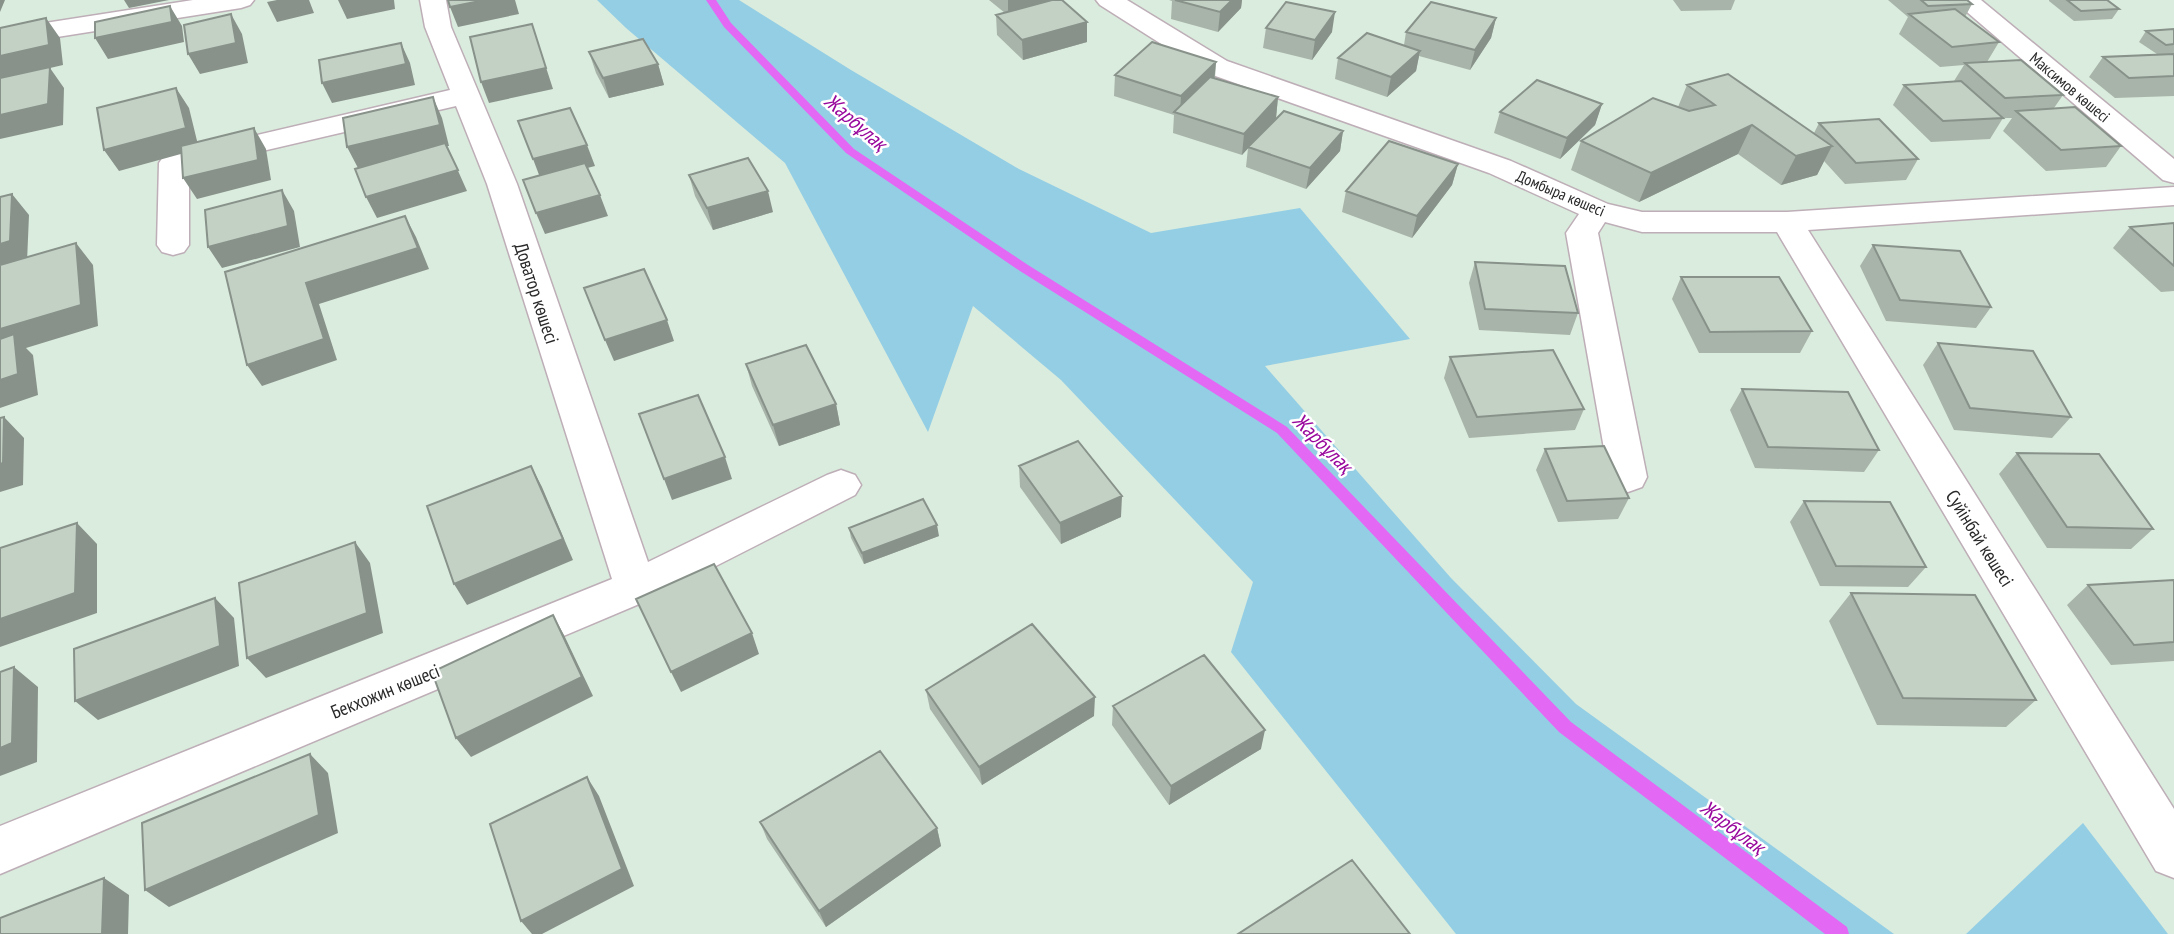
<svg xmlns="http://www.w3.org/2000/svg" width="2174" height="934" viewBox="0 0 2174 934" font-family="'PT Sans Narrow',sans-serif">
<rect width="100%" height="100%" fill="#daecdd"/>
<path fill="#94cee5" d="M597 0H739L851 70 1019 169 1151 233 1300 208 1410 339 1265 366 1451 578 1576 704 1894 934H1456L1231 652 1253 582 1061 380 973 306 928 432 785 163 626 28Z
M2083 823 2168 934H1966Z"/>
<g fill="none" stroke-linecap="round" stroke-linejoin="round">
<path fill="#e368f3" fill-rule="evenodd" d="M706 0H716L731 23 854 149 1028 265 1287 427 1571 722 1847 927 1849 934H1825L1559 732 1277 433 1020 271 846 153 724 27Z"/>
<defs>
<path id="minor" d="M193 0H254L250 5 241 8 0 46V30Z
M420 0H446L451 27 517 184 648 562 827 475 841 470 855 475 861 485 855 495 651 599 0 874V826L612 579 487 184 456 106 189 168V245L184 252 173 255 162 252 157 245 159 163 163 157 450 90 425 27Z
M1096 0H1127L1227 61 1511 161 1608 204 1642 212H1787L2174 187V205L1808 230 2174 809V878L2156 871 1777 232H1642L1605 222 1598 233 1647 477 1642 487 1628 492 1614 487 1609 477 1566 233 1579 214 1489 173 1207 73 1100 5Z
M1953 0H1981L2174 159V183L2163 180Z"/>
</defs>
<use href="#minor" stroke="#beaeb7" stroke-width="3"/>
<use href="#minor" fill="#fff" fill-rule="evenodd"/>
</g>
<path fill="#a8b4a9" d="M989 0H1062L1087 42 1023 60 997 35 996 15 1005 13Z
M1169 0H1242L1241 8 1218 32 1171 19 1172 1Z
M1673 0H1735L1731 10 1681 11Z
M1888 0H1967L1972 4 1965 17 1999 42 1987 62 2063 95 2054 108 2121 146 2106 167 2046 171 2003 131 2012 118H2003L1990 139 1931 142 1893 105 1904 85 1954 81 1964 65 1940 67 1899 34 1908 17Z
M2049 0H2107L2119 9 2112 19 2074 21 2049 1Z
M1496 18 1491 38 1470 70 1419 56 1416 71 1387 97 1335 79 1338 58 1404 45 1406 32Z
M1266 28 1332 32 1312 60 1263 48Z
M2174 29V96L2115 98 2089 77 2103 57 2157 54 2139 42 2146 31Z
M589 52 658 64 664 85 609 98 596 73Z
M1216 62 1215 78 1278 97 1276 118 1343 131 1340 151 1306 189 1246 167 1248 148 1242 155 1173 133 1174 115 1114 96 1115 75Z
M1687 85 1814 133 1819 123 1918 159 1906 180 1845 184 1824 161 1817 175 1781 185 1738 154 1639 202 1571 170 1581 141 1678 107Z
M1602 104 1595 125 1560 159 1494 133 1500 112Z
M1458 164 1452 185 1412 238 1342 212 1346 191Z
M689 175 773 212 713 230 695 196Z
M2174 223V291L2161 292 2113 248 2130 227Z
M1873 245 1991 307 1976 328 1886 321 1860 266Z
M1475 262 1578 313 1570 335 1479 330 1469 283Z
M1681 277 1812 331 1800 353H1699L1672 299Z
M1938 343 2071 417 2052 438 1954 430 1923 365Z
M1450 357 1584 409 1575 430 1469 438 1444 378Z
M746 364 836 404 840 425 779 446 752 386Z
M1742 389 1879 450 1864 472 1755 468 1730 410Z
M1545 449 1629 498 1618 519 1558 522 1536 470Z
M2017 453 2153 529 2131 549 2047 548 1999 474Z
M1019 466 1121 517 1061 544 1020 487Z
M1804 501 1926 567 1908 587 1820 586 1790 522Z
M849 528 939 536 864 564 851 538Z
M2174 580V661L2111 665 2067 605 2088 585Z
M1851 593 2036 700 2006 727 1877 725 1829 621Z
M926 690 1094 716 982 785 930 709Z
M1113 706 1261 749 1169 805 1112 725Z
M760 822 937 828 941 846 826 927 767 839Z"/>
<path fill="#88928a" d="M0 0H5L0 12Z
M124 0H169L129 8Z
M277 0H309L314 13 277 22 267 2Z
M338 0H394L395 9 347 19Z
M485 0H515L519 14 458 27 450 7Z
M1008 0H1057L1008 15Z
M1232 0H1242L1241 8 1218 32 1220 12Z
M170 6 182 26 184 42 108 59 95 38Z
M1335 12 1332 32 1312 60 1315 40Z
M231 14 242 34 248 63 200 74 188 54Z
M46 18 60 38 63 65 50 68 64 88 63 125 0 139V56Z
M1496 18 1491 38 1470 70 1475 50Z
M1087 22V42L1023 60 1022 40Z
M532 24 553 89 489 103 481 82Z
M401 43 410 63 415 85 332 103 322 83Z
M1420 51 1416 71 1387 97 1391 77Z
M1216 62 1214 82 1180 114 1181 96Z
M658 64 664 85 609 98 603 78Z
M176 88 189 108 199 149 119 171 104 150Z
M433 97 442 118 449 146H447L467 191 377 218 366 197 358 168 347 147Z
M1278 97 1276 118 1242 155 1244 134Z
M1602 104 1595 125 1560 159 1567 138Z
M1752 125 1738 154 1639 202 1651 173Z
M254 128 266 149 271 180 197 199 183 178Z
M1343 131 1340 151 1306 189 1310 168Z
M587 145 595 166 541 180 533 159Z
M1832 146 1817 175 1781 185 1796 156Z
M1458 164 1452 185 1412 238 1417 216Z
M282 190 294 211 300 247 222 268 208 247Z
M768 191 773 212 713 230 707 208Z
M12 194 29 215 27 262 0 270V244Z
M600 195 608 216 545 234 536 213Z
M405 216 416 237 429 269 319 304 337 360 262 386 247 365 306 283Z
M76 243 93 265 98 326 26 348 33 355 38 395 0 408V329Z
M667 320 674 341 614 361 605 340Z
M836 404 840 425 779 446 773 425Z
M4 417 24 438 23 485 0 492V464Z
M725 457 732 479 672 500 664 479Z
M531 466 542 487 573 560 467 605 454 584Z
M1122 496 1121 517 1061 544 1060 523Z
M77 523 97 544V613L0 647V619Z
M937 525 939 536 864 564 862 553Z
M355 542 370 563 383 633 266 678 247 658Z
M215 598 234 618 239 666 98 720 75 701Z
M553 615 564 635 593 696 471 757 456 738Z
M752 633 759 654 681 692 671 672Z
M14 667 38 687 37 762 0 776V748Z
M1095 697 1094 716 982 785 979 767Z
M1265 730 1261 749 1169 805 1171 786Z
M310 754 328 773 338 833 169 907 145 890Z
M587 777 599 796 634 886 542 934H532L521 921Z
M937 828 941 846 826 927 819 911Z
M104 878 129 895 128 934H102Z"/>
<path fill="#c3d1c5" stroke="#88928a" stroke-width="2" d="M448 0H485L450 7Z
M1052 0H1062L1087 22 1022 40 996 15Z
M1175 0H1232L1220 12Z
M1921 0H1967L1972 4 1928 6Z
M2067 0H2107L2119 9 2081 11Z
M1286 2 1335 12 1315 40 1266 28Z
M1431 2 1496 18 1475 50 1406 32Z
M170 6 172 22 95 38V22Z
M1955 9 1999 42 1952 47 1909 14Z
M231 14 236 43 188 54 184 25Z
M46 18 49 45 0 56V28Z
M532 24 546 68 481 82 470 37Z
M2174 29V44L2166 45 2146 31Z
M1367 33 1420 51 1391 77 1338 58Z
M643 39 658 64 603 78 589 52Z
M1152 42 1216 62 1181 96 1115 75Z
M401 43 406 64 322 83 319 60Z
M2174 54V76L2129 78 2103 57Z
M2021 60 2063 95 2005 98 1965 63Z
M50 67 48 104 0 115V78Z
M1728 74 1832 146 1796 156 1752 125 1651 173 1581 141 1653 98 1689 111 1715 105 1687 85Z
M1210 77 1278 97 1244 134 1174 112Z
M1537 80 1602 104 1567 138 1500 112Z
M1961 81 2003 118 1943 121 1904 85Z
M176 88 186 128 104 150 97 108Z
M433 97 440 125 347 147 343 118Z
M2075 107 2121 146 2061 150 2016 111Z
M570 108 587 145 533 159 518 121Z
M1284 111 1343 131 1310 168 1248 147Z
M1879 119 1918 159 1856 163 1819 123Z
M254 128 258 160 183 178 181 146Z
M1389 141 1458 164 1417 216 1346 191Z
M445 143 458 170 366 197 355 169Z
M748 158 768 191 707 208 689 175Z
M585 163 600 195 536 213 523 180Z
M282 190 288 226 208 247 205 210Z
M12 194 10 241 0 244V197Z
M405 216 418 248 306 283 324 339 247 365 225 272Z
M2174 223V266L2130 227Z
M76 243 81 305 0 329V265Z
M1873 245 1960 251 1991 307 1900 300Z
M1475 262 1565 266 1578 313 1485 309Z
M644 269 667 320 605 340 584 288Z
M1681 277H1779L1812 331 1710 332Z
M14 334 18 374 0 380V339Z
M1938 343 2033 351 2071 417 1970 408Z
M806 345 836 404 773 425 746 364Z
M1553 350 1584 409 1477 417 1450 357Z
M1742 389 1848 392 1879 450 1768 447Z
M698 395 725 457 664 479 639 414Z
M4 417 3 463 0 464V418Z
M1078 441 1122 496 1060 523 1019 466Z
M1604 446 1629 498 1567 501 1545 449Z
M2017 453 2099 454 2153 529 2067 527Z
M531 466 563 539 454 584 427 506Z
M923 499 937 525 862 553 849 528Z
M1804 501 1890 502 1926 567 1836 566Z
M77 523 75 593 0 619V548Z
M355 542 367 613 247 658 239 583Z
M714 564 752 633 671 672 636 599Z
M2174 580V642L2134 645 2088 585Z
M1851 593 1975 595 2036 700 1903 698Z
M215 598 220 646 75 701 74 649Z
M553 615 582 677 456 738 432 672Z
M1032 624 1095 697 979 767 926 690Z
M1204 655 1265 730 1171 786 1113 706Z
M14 667 12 743 0 748V672Z
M880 751 937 828 819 911 760 822Z
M310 754 319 815 145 890 142 823Z
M587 777 622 869 521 921 490 824Z
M1352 860 1410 934H1238Z
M104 878 102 934H0V918Z"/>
<g text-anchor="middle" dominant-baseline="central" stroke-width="5" stroke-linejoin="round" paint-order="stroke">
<g font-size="16" fill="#292929" stroke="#fff">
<text transform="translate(2070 87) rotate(40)">Максимов көшесі</text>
<text transform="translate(1561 193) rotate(23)">Домбыра көшесі</text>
</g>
<g font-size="19" fill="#292929" stroke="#fff">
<text transform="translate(537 293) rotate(72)">Доватор көшесі</text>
<text transform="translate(1980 538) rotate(58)">Суйінбай көшесі</text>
<text transform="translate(385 691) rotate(-22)">Бекхожин көшесі</text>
</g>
<g font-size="21" font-style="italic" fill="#99089d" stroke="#fff">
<text transform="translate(856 122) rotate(41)">Жарбұлақ</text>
<text transform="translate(1323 443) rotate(45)">Жарбұлақ</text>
<text transform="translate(1733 827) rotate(37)">Жарбұлақ</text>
</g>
</g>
</svg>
